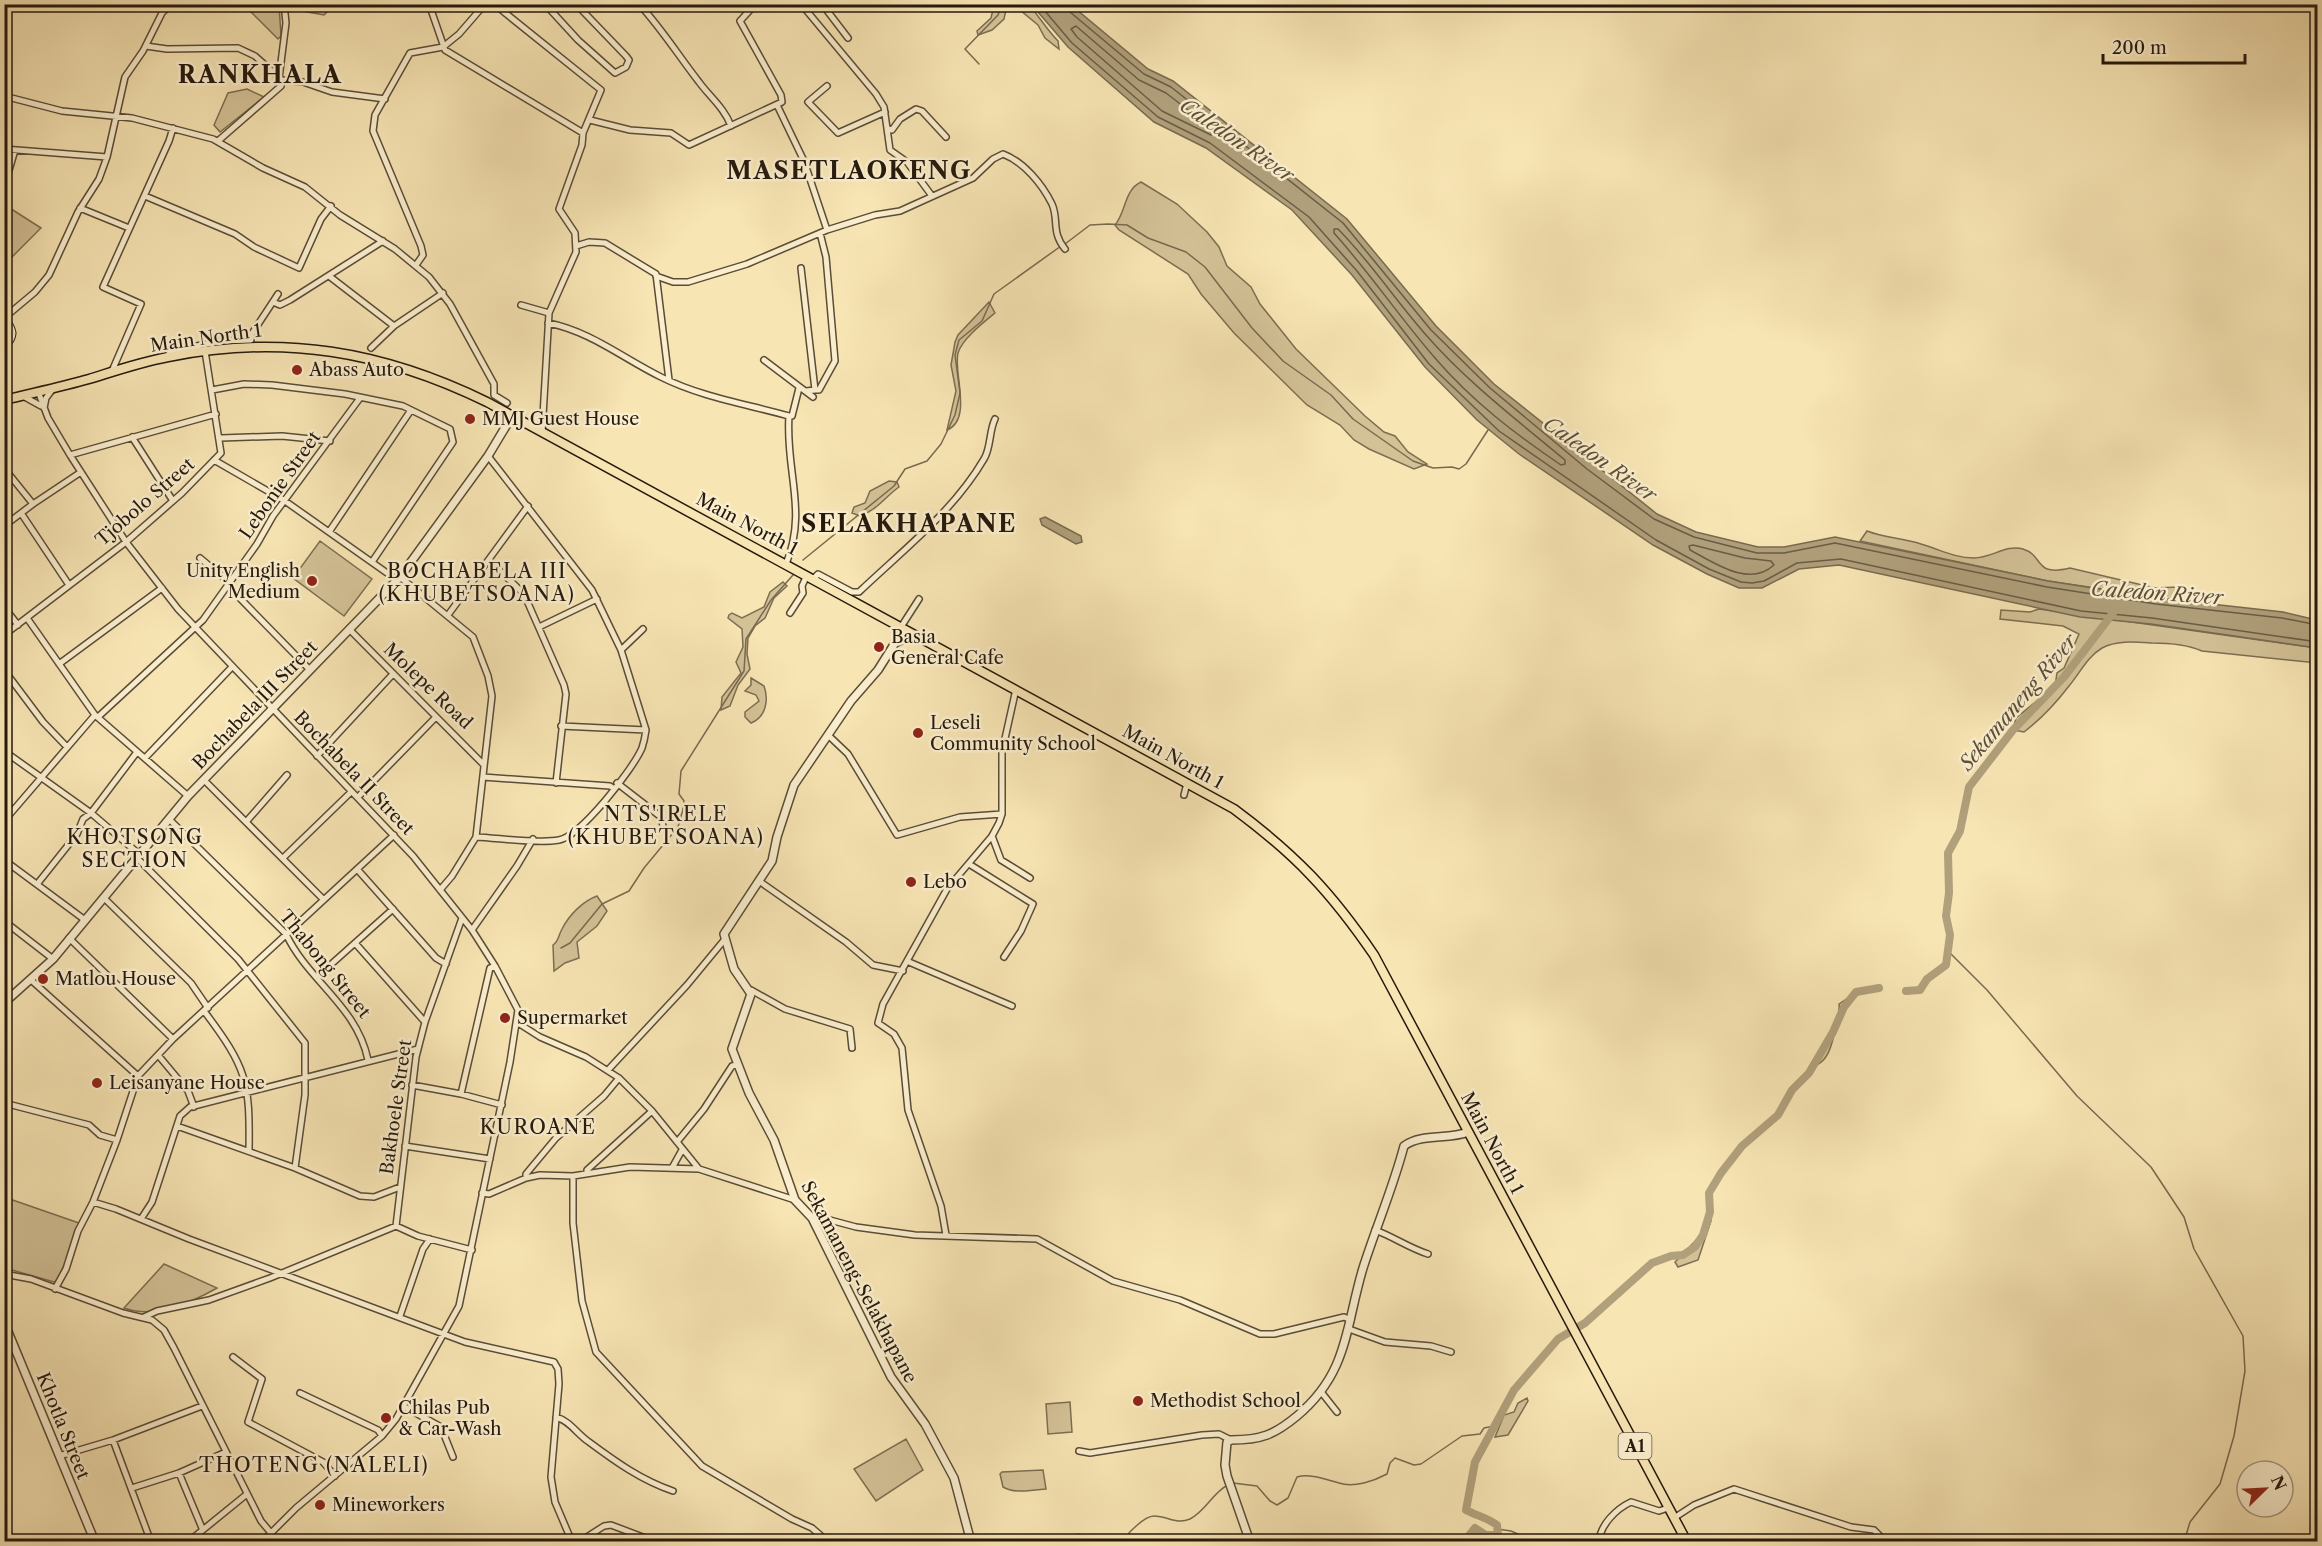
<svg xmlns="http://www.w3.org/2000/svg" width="2322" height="1546" viewBox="0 0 2322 1546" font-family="'Libre Caslon Text',serif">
<rect width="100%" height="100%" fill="#f8e5b4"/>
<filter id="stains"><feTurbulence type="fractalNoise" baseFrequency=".00333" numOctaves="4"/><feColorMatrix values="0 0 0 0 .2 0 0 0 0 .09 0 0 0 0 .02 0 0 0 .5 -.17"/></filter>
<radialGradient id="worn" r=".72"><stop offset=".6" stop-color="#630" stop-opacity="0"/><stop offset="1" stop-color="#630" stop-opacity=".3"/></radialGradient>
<path fill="#d4c297" stroke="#7c6e52" stroke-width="1.5" d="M244 5H279L281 36 278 39Z
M291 5V4L334 5 324 15 290 9Z
M994 5H1007L1004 19 992 30 978 35 977 31 991 18Z
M1014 5H1029C1039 16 1047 30 1058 41L1059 49 1045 38 1038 25Z
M247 89 264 97 220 132 214 125 228 93Z
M1141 182 1177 204 1207 232 1219 247 1227 266 1251 287 1260 304 1296 349 1365 416 1384 432 1395 436 1408 452 1427 464 1414 469 1369 449 1354 440 1340 425 1307 405 1234 333 1201 294 1188 274 1119 230 1115 225C1126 212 1124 190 1141 182Z
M5 205 41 228 5 264Z
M989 302 995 313C984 322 962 339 958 353 953 372 973 420 947 430L956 391 951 365 955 342 958 335Z
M889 481 897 482 899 487C885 497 877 510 860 516L852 513 854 507 865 503 870 491Z
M1867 531C1885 538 1903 538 1921 544 1939 549 1954 558 1974 558 1991 558 2007 544 2023 549 2045 556 2033 577 2070 568L2155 588 2178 587 2183 601 2048 581 1860 541Z
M320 541 372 579 344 616 293 578Z
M783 582 787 586 774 598 765 618 755 626 748 638 747 654 750 669 738 685 730 706 721 710 722 697 741 673 736 662 743 647 742 629 728 618 729 615 732 613 742 618 764 607 770 592Z
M2039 609 2317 648V663L2202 651C2186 644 2169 643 2152 643 2136 642 2117 640 2102 648 2087 657 2080 673 2069 686 2056 703 2041 719 2024 732L2013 730 2016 718 2055 686 2057 673 2064 668 2079 634 2063 626 2000 619 2001 610 2030 612Z
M751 678 764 686C769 700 766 717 751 723L745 717V712L759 701 756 695 745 691 751 685Z
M597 896 607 911 597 926 577 942 579 958 565 963 554 971 553 945C559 941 558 936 562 929 569 915 583 901 597 896Z
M1848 998H1851C1850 1007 1843 1012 1839 1020 1832 1034 1833 1060 1814 1066V1062C1825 1053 1841 1017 1839 1004Z
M4 1197 79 1223 72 1249 57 1280 54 1282 12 1270H5Z
M1708 1214 1711 1215V1221L1698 1260 1678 1267 1675 1262 1701 1235Z
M164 1264 217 1288C191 1303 153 1319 124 1308Z
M1527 1398 1528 1401 1508 1435 1495 1437 1504 1415 1514 1412 1518 1403Z
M1070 1402 1072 1432 1048 1434 1046 1404Z
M906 1439 923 1470 876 1501 854 1469Z
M1043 1470 1046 1489C1033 1490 1014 1494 1003 1487L1000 1474 1002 1472Z"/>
<path fill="#b0a07b" stroke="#786a4f" stroke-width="1.5" d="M1032 5H1071L1148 69 1173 81 1347 219 1436 326 1494 384 1657 514 1696 532 1758 547H1784L1835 537 2048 581 2157 598 2283 612 2317 620V648L2151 624 2080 617 1839 565 1799 569 1762 588H1739L1707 574 1653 545 1519 454 1477 420 1425 367 1352 275 1292 210 1206 148 1154 122 1068 47Z
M1045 517 1081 536 1082 542 1076 544 1042 525 1040 519Z"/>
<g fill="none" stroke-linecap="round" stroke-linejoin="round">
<path stroke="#6a5c44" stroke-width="1.5" d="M1039 4 1072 43 1158 117 1210 143 1309 217 1357 271 1429 364 1499 431 1656 540 1709 569 1741 582 1752 583 1764 581 1797 563 1841 559 2081 611 2152 618 2318 642
M1068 4 1070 12 1144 74 1171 87 1343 223 1431 330 1490 388 1587 469 1654 519 1694 537 1757 553H1784L1835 543 2047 587 2156 604 2282 618 2318 625
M1076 26 1139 80 1166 93 1214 130V134L1211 135 1162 111 1077 37 1071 29Z
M1334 229H1338C1370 261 1395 300 1426 335 1467 382 1517 420 1565 460V464L1561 465C1515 434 1472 401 1435 358 1400 318 1370 273 1334 233Z
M1693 545 1745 558 1771 561 1774 565C1749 588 1715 563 1690 550L1689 546Z"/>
<path stroke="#786a4f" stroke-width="1.5" d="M979 64 965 49 998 15 1002 4
M1065 244 1090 225 1108 224 1127 225 1148 238 1186 252 1205 267 1252 328 1283 361 1331 395 1353 419 1413 461 1433 468 1452 467 1459 469 1466 464 1488 430
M803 560 894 486 905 469 927 461 941 444 955 415 960 393 955 355 959 340 982 321 994 294 1061 246
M561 948 570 943 602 904 629 891 644 868 678 827 683 809 684 801 679 794 681 771 744 671 746 639 771 600 793 575
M1949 952 1987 990 2077 1096 2151 1167 2184 1217 2194 1249 2243 1336 2245 1371 2234 1436 2220 1484 2190 1522 2184 1542
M1233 1483 1257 1486 1270 1501 1277 1505 1288 1498 1297 1477C1310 1473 1327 1480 1339 1483 1354 1488 1374 1481 1387 1474L1390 1463 1395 1458 1414 1465 1421 1464 1462 1436 1480 1434 1484 1428 1494 1426
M1497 1529 1511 1531 1536 1542
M1005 1542 1014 1536 1028 1542
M1039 1542 1079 1534 1089 1542
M1122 1542C1127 1534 1144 1516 1154 1516 1168 1516 1176 1525 1190 1519 1206 1511 1213 1492 1228 1485"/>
<path stroke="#b0a07b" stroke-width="8" d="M1906 991 1920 990 1927 979 1946 965 1950 935 1946 916 1949 893 1948 853 1960 831 1969 787 2013 730 2064 677 2113 613
M1464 1542 1475 1528 1486 1535H1498L1497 1525C1486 1517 1477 1516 1466 1510L1475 1462 1514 1390 1558 1339 1585 1323 1652 1263 1671 1256 1683 1255 1695 1247 1703 1235 1710 1212 1709 1193 1721 1173 1742 1146 1778 1115 1792 1090 1809 1073 1833 1032 1844 1007 1856 992 1879 988"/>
<defs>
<path id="minor" d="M429 4 445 50 583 133
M494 4 601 90 583 133 582 145 559 209 575 233 576 252 549 313 542 433
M545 4 578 40 615 73 626 67 629 60 626 56 576 4
M639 4C662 29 678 55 699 82 710 97 725 109 731 126
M694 4 696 6
M801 4 876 94 884 107 890 150 907 162 932 196
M822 4 848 38
M146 46 167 49 238 48 255 56 282 80 303 82 332 92 385 99
M279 78 286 23 284 4
M827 86 808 102 838 133 885 112
M4 96 62 111 132 118 213 139 263 168 305 187 340 215 395 249 429 277 450 304 494 384V395L507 403
M777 105 804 161 827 230
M590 120 630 130 671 133 689 145 782 102 781 95 740 21 751 9
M888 129 892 130 900 119 916 109 922 111 946 137
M218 141 281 86 282 80
M4 149 107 157
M4 187 15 150
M145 196 235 234 254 247 299 268 321 219 331 206
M80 208 129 228
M576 246 589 242 605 243 656 274 669 380
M416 265 423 255 421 246 373 131 375 115 410 53 443 47 459 34 485 4
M801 268 815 390 806 391
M329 276 394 326
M656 276 673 282H688L747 264 827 230 875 215 900 211 973 178 993 159 1003 154C1024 162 1042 184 1052 204 1059 220 1051 232 1065 249
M273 302 280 305 290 300 383 241
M521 305 549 313
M4 318 35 292 49 275 78 212 99 179 107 157 125 77 143 51 162 13 171 4
M548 323C590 331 624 359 661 377 701 397 746 404 789 416 785 470 808 511 786 564
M371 348 394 326 443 293
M167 357 170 352 176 350 222 341 251 340V335L278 294
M764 360 813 397
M112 371 141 304 103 287 169 141 173 128
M212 390 244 384 272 385 345 394 403 406 450 429 453 442 372 562
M815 390H819L835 361 826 257 820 233
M38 391 48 418 70 455 126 542 178 609 413 856 472 930 495 966 518 1010 510 1062 459 1306 396 1419 382 1436 296 1508 262 1542
M23 396 41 406
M44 408 46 398 52 390
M789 416H792L799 388
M132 437 173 501
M221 438 282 436 330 441
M70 455 216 414
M214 460 285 501 397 580
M4 468 33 504 4 526
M33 504 81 472
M21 513 69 585
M329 532 411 410
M200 558 230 583
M489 560 524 594 564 685 566 694 556 783
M400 577 473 637 488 676 492 696 476 837 452 876 440 890
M813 579 818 574 852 592H859C903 550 953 512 984 459 991 448 989 431 995 419
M228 586 310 670
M4 607 18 625
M790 613 803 593 802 586 807 575
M448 615 528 506
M27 618 95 715 188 796
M539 627 597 599
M901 627 919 599
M350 630 484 765
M4 635 126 542 182 493 221 453 205 351
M621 650 643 629
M59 664 162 588
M4 670 43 722 67 747
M98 717 203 620 257 544 273 516 360 398
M561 726 646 730
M828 735 848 754 897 835 960 817 1002 814
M4 751 91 813 139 854
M317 756 393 674
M145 758 231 668
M483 777 610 786 613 788
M204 780 323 899
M617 783 661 817 663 826
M1184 795 1187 783
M358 797 436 717
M169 819 286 934C308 981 357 1006 368 1060
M4 821 95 715
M246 822 287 775
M992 836 1001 860 1030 878
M476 837C499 838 538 844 559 840 581 836 633 769 642 748 644 742 645 737 646 730L621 650 592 590 488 456
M136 857 238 959 305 1043V1095L295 1168
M283 858 351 792
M4 860 85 920
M969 864 1033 904 1021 931 1004 957
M357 869 436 958 446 964
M759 881 846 942 873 965 903 971
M38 883 77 834 83 819 91 813 137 752
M104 898 191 983 208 1008
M462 918 425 1022 416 1057 396 1226 418 1236 472 1250
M4 921 53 959
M472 930 517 866 533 839
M69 938 173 1039
M355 943 425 1022
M909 962 1012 1006
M318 976 393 909
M31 980 138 1076
M751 990 785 1009 850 1029 852 1048
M204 1011C247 1068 250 1081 249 1151
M518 1023 540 1037 586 1057 619 1078 652 1111 699 1169 795 1200
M158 1055 188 1091 194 1107
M608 1070 687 985 725 939
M412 1085 461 1094 502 1105
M461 1094 490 968 495 966
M4 1103 89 1125 100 1135 117 1140
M177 1126 295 1168 360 1196 374 1197 400 1187
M677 1142 704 1109 732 1066 737 1065
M405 1146 490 1159
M672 1168 682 1150
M587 1172V1170L652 1111
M573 1176V1223L582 1301 596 1352 702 1466 792 1519 812 1528 828 1542
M526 1178V1174L556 1138 604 1096 619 1078
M482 1193 489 1194 526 1178 540 1175 573 1176 630 1167 699 1169
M93 1202 116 1209 189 1239 465 1342 554 1362 558 1369 559 1384 551 1477 555 1502 572 1542
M812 1218 815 1216 856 1227 915 1235 1037 1239 1113 1281 1180 1300 1260 1334H1274L1344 1317 1351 1320
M141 1219 152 1202 180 1116 190 1107 418 1049
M1375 1230C1394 1237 1409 1248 1428 1254
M946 1235 941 1206 908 1110 902 1048 894 1034 878 1023 883 1004 947 889 992 836 999 823 1002 814V752L1016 689
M4 1274 31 1279 123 1313 152 1320 164 1330 174 1348 261 1521 271 1533
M55 1289 66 1269 78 1231 93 1202 117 1140 138 1076 173 1039 394 835
M400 1316 423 1249 430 1239
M144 1317 157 1311 209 1300 270 1278 396 1226
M1349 1329 1385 1342 1431 1346 1451 1352
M233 1357 262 1379 248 1422 323 1462 335 1476
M300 1393 378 1430 382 1436
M1322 1393 1337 1412
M403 1406 441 1427 453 1457
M556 1417C570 1421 577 1434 589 1442 616 1462 641 1480 673 1491
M113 1440 151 1542
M1079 1451 1090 1453 1202 1435 1219 1434 1231 1440
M59 1456 113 1440 202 1406
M179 1473 202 1528
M132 1488 179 1473 226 1452
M1674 1518 1694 1505 1734 1489 1851 1527 1874 1530 1886 1542
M4 1530 8 1542
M188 1542 247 1494
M579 1542 604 1526 611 1525 656 1542
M1599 1542C1600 1525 1616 1509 1631 1502L1659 1511 1668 1508"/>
<path id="tertiary" d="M907 632 903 639 895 643 878 670 851 701 794 785 777 837 772 861 724 934 734 969 751 994 732 1049 749 1093 774 1140 795 1200 812 1218 891 1377 925 1424 954 1478 971 1542
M4 1003 53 959 188 796 400 577 488 456 512 416
M4 1322 95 1542
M1250 1542 1227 1476 1225 1465 1227 1442 1231 1440C1261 1440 1274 1435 1297 1416 1349 1372 1345 1328 1363 1268 1376 1227 1393 1188 1404 1146 1422 1133 1448 1140 1468 1132"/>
<path id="secondary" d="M4 318C13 331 15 335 4 347"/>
<path id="primary" d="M4 400C32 393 61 387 89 379 115 371 141 362 168 357 282 334 383 351 487 402L1234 809C1296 855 1331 892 1374 955L1687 1542"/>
</defs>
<use href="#minor" stroke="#5a4c36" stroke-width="8"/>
<use href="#tertiary" stroke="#5a4c36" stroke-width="10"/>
<use href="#secondary" stroke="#25190c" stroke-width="10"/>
<use href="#primary" stroke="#25190c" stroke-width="11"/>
<use href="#minor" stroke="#faeece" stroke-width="5"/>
<use href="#tertiary" stroke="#faeece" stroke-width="7"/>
<use href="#secondary" stroke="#faeece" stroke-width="8"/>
<use href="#primary" stroke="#f8e5b4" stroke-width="8"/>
</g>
<g fill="#8f2418" stroke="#faeece" stroke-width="2">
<circle cx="297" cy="370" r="6"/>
<circle cx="470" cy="419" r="6"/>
<circle cx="312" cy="581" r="6"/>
<circle cx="879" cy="647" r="6"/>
<circle cx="918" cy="733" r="6"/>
<circle cx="911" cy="882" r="6"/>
<circle cx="43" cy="979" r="6"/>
<circle cx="505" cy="1018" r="6"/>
<circle cx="97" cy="1083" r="6"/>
<circle cx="1138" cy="1401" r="6"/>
<circle cx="386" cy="1418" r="6"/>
<circle cx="320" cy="1505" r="6"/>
</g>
<g text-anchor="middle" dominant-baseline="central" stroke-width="5" stroke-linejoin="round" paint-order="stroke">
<rect fill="#faeece" stroke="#655946" stroke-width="1.5" x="1618.5" y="1433" width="33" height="26" rx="4.5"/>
<g font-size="16" font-weight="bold" fill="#25190c">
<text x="1635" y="1446">A1</text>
</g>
<g font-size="18" fill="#25190c" stroke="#faeece">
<text transform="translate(206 338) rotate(-8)">Main North 1</text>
<text transform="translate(280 485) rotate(-55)">Lebonie Street</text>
<text transform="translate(145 502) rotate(-41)">Tjobolo Street</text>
<text transform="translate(747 524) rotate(28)">Main North 1</text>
<text transform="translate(428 686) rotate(44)">Molepe Road</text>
<text transform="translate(255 705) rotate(-46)">Bochabela III Street</text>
<text transform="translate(1173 757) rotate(29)">Main North 1</text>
<text transform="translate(354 773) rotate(46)">Bochabela II Street</text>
<text transform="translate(325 964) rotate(51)">Thabong Street</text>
<text transform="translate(396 1107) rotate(-82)">Bakhoele Street</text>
<text transform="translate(1492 1143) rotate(62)">Main North 1</text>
<text transform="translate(859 1282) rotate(62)">Sekamaneng-Selakhapane</text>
<text transform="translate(63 1426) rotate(68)">Khotla Street</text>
</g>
<g font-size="18" fill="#25190c" stroke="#faeece" text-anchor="start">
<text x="309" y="370">Abass Auto</text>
<text x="482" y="419">MMJ Guest House</text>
<text x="300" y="571" text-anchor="end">Unity English<tspan x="300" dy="21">Medium</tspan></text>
<text x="891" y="637">Basia<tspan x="891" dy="21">General Cafe</tspan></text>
<text x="930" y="723">Leseli<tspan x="930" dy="21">Community School</tspan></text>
<text x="923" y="882">Lebo</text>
<text x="55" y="979">Matlou House</text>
<text x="517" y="1018">Supermarket</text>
<text x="109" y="1083">Leisanyane House</text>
<text x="1150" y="1401">Methodist School</text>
<text x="398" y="1408">Chilas Pub<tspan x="398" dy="21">&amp; Car-Wash</tspan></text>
<text x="332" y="1505">Mineworkers</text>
</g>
<g font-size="20" font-style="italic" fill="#5d4f38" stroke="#faeece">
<text transform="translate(1237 140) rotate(34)">Caledon River</text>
<text transform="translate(1600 459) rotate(35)">Caledon River</text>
<text transform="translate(2157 593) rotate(4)">Caledon River</text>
<text transform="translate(2018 702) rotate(-50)">Sekamaneng River</text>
</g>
<g font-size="20" letter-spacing="1.5" fill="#25190c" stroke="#faeece">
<text x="477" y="571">BOCHABELA III<tspan x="477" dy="23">(KHUBETSOANA)</tspan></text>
<text x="666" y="814">NTS'IRELE<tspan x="666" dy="23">(KHUBETSOANA)</tspan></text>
<text x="135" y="837">KHOTSONG<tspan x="135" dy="23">SECTION</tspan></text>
<text x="538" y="1127">KUROANE</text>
<text x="314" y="1465">THOTENG (NALELI)</text>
</g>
<g font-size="24" font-weight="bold" letter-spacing="1.5" fill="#25190c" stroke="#faeece">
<text x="260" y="74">RANKHALA</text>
<text x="849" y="170">MASETLAOKENG</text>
<text x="909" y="523">SELAKHAPANE</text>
</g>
</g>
<rect width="2322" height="1546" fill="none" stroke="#f8e5b4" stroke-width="24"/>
<rect x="6" y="6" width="2310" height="1534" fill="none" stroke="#25190c" stroke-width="3"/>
<rect x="12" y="12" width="2298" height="1522" fill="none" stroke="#25190c" stroke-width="1.5"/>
<g transform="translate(2265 1489) rotate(66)"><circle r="28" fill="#faeece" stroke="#a59980" stroke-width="1.5"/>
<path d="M0-4.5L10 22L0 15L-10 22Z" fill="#8f2418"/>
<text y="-9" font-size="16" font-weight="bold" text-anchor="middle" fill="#25190c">N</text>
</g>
<path d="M2103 54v9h142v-9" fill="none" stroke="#25190c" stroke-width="3"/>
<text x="2112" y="54" font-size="18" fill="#25190c" stroke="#faeece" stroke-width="4.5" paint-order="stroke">200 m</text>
<rect width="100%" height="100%" filter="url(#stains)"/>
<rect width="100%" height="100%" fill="url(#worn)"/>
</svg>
